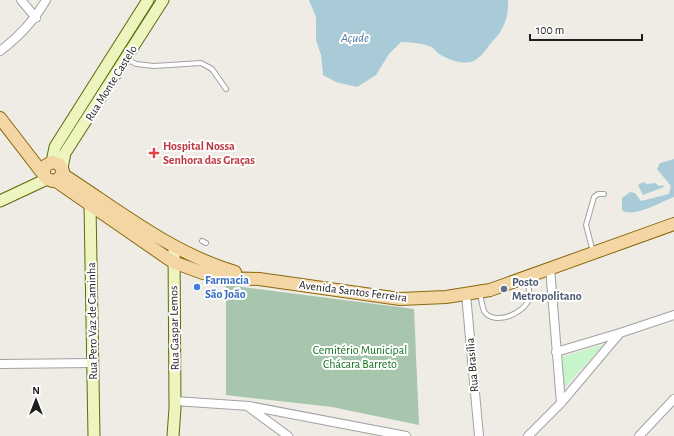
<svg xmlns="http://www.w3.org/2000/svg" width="674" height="436" viewBox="0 0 674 436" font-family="'Alegreya Sans',sans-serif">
<rect width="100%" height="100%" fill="#eeece5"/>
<path fill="#a8c5ae" d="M226 285 414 309 419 425 332 407 226 395Z"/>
<path fill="#c6f5cc" d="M603 345 564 388 562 357Z"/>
<path fill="#a9cbd8" d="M309 0H508C509 16 504 30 492 42 487 47 484 54 478 58 469 67 451 61 441 55 436 53 434 47 429 46 420 43 411 42 401 42L389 54 376 75 357 87 336 82 323 75 321 55 316 40V17Z
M674 159V197C663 201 632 219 622 210V198L630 192 635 193 641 201 669 194 671 186 657 169 660 163Z
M643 182 647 184 655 183 659 186 663 185 664 187 643 195 638 185Z"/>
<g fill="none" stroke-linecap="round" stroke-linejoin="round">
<defs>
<path id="lane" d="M127 59 136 64 154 66 201 63 212 69 226 89
M202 241 206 243
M593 252 586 225 594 197 598 194H604
M480 292C481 298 482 306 484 311 494 327 526 313 529 298 530 292 528 285 528 279"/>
<path id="street" d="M21 0 36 18
M0 51C20 36 34 21 46 0
M550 268 561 403
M466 294 479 436
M556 352 620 333
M0 364 93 363
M175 401 249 406 406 436
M250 408 288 436
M528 436 561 403 620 333 674 315
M639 436 674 399"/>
<path id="secondary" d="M52 162 55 147 148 0
M62 168 65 153 163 0
M0 201 47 179
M90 205 94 436
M173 436 175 408 174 247"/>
<path id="primary" d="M0 118 47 179 53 181 59 179 63 171 59 164 52 162 45 166 44 172
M62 174C118 210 171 253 235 272
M56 181 173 262 203 273 229 278 259 279 400 299 446 297 490 290 674 224"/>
</defs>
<use href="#lane" stroke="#a2a2a2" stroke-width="6"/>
<use href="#street" stroke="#a2a2a2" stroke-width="10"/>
<use href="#secondary" stroke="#5c6c0e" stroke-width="13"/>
<use href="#primary" stroke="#8b690d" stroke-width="14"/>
<use href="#lane" stroke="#fff" stroke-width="4"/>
<use href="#street" stroke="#fff" stroke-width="8"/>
<use href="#secondary" stroke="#eef4be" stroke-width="11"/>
<use href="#primary" stroke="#f4d6a5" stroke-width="12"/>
</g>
<path fill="#e0444e" stroke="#fff" stroke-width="1.5" d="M152 147h4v4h4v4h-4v4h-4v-4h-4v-4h4z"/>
<circle fill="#3f7fe0" stroke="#fff" stroke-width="1.5" cx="197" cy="287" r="4"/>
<circle fill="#5c6f8a" stroke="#fff" stroke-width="1.5" cx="504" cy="289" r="4"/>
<g text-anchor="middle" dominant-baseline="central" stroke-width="4" stroke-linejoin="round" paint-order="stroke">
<g font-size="12" fill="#1e1e1e" stroke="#fff">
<text transform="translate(111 83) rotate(-58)">Rua Monte Castelo</text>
<text transform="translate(353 291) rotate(7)">Avenida Santos Ferreira</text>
<text transform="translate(92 321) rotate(-91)">Rua Pero Vaz de Caminha</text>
<text transform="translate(174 328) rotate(-91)">Rua Gaspar Lemos</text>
<text transform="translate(472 365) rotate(-95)">Rua Brasília</text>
</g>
<g font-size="12" font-weight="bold" fill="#be3a42" stroke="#fff" text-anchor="start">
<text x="163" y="146">Hospital Nossa<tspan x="163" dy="14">Senhora das Graças</tspan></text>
</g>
<g font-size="12" font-weight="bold" fill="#366cbe" stroke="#fff" text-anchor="start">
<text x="205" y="280">Farmacia<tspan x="205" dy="14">São João</tspan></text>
</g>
<g font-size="12" font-weight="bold" fill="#4e5e75" stroke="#fff" text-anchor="start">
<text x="512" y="282">Posto<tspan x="512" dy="14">Metropolitano</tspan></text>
</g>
<g font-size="12" fill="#157322" stroke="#fff">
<text x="360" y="350">Cemitério Municipal<tspan x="360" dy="14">Chácara Barreto</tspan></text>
</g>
<g font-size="13" font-style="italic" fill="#5377a5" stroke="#fff">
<text x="355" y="38">Açude</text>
</g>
</g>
<g transform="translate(36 400)" stroke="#ffffff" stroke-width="3" paint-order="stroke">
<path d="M0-3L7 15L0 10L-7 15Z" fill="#1e1e1e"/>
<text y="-6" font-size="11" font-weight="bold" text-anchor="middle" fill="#1e1e1e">N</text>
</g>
<path d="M530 34v6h112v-6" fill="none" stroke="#1e1e1e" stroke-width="2"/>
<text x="536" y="34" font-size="12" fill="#1e1e1e" stroke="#ffffff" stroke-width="3" paint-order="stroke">100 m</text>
</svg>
